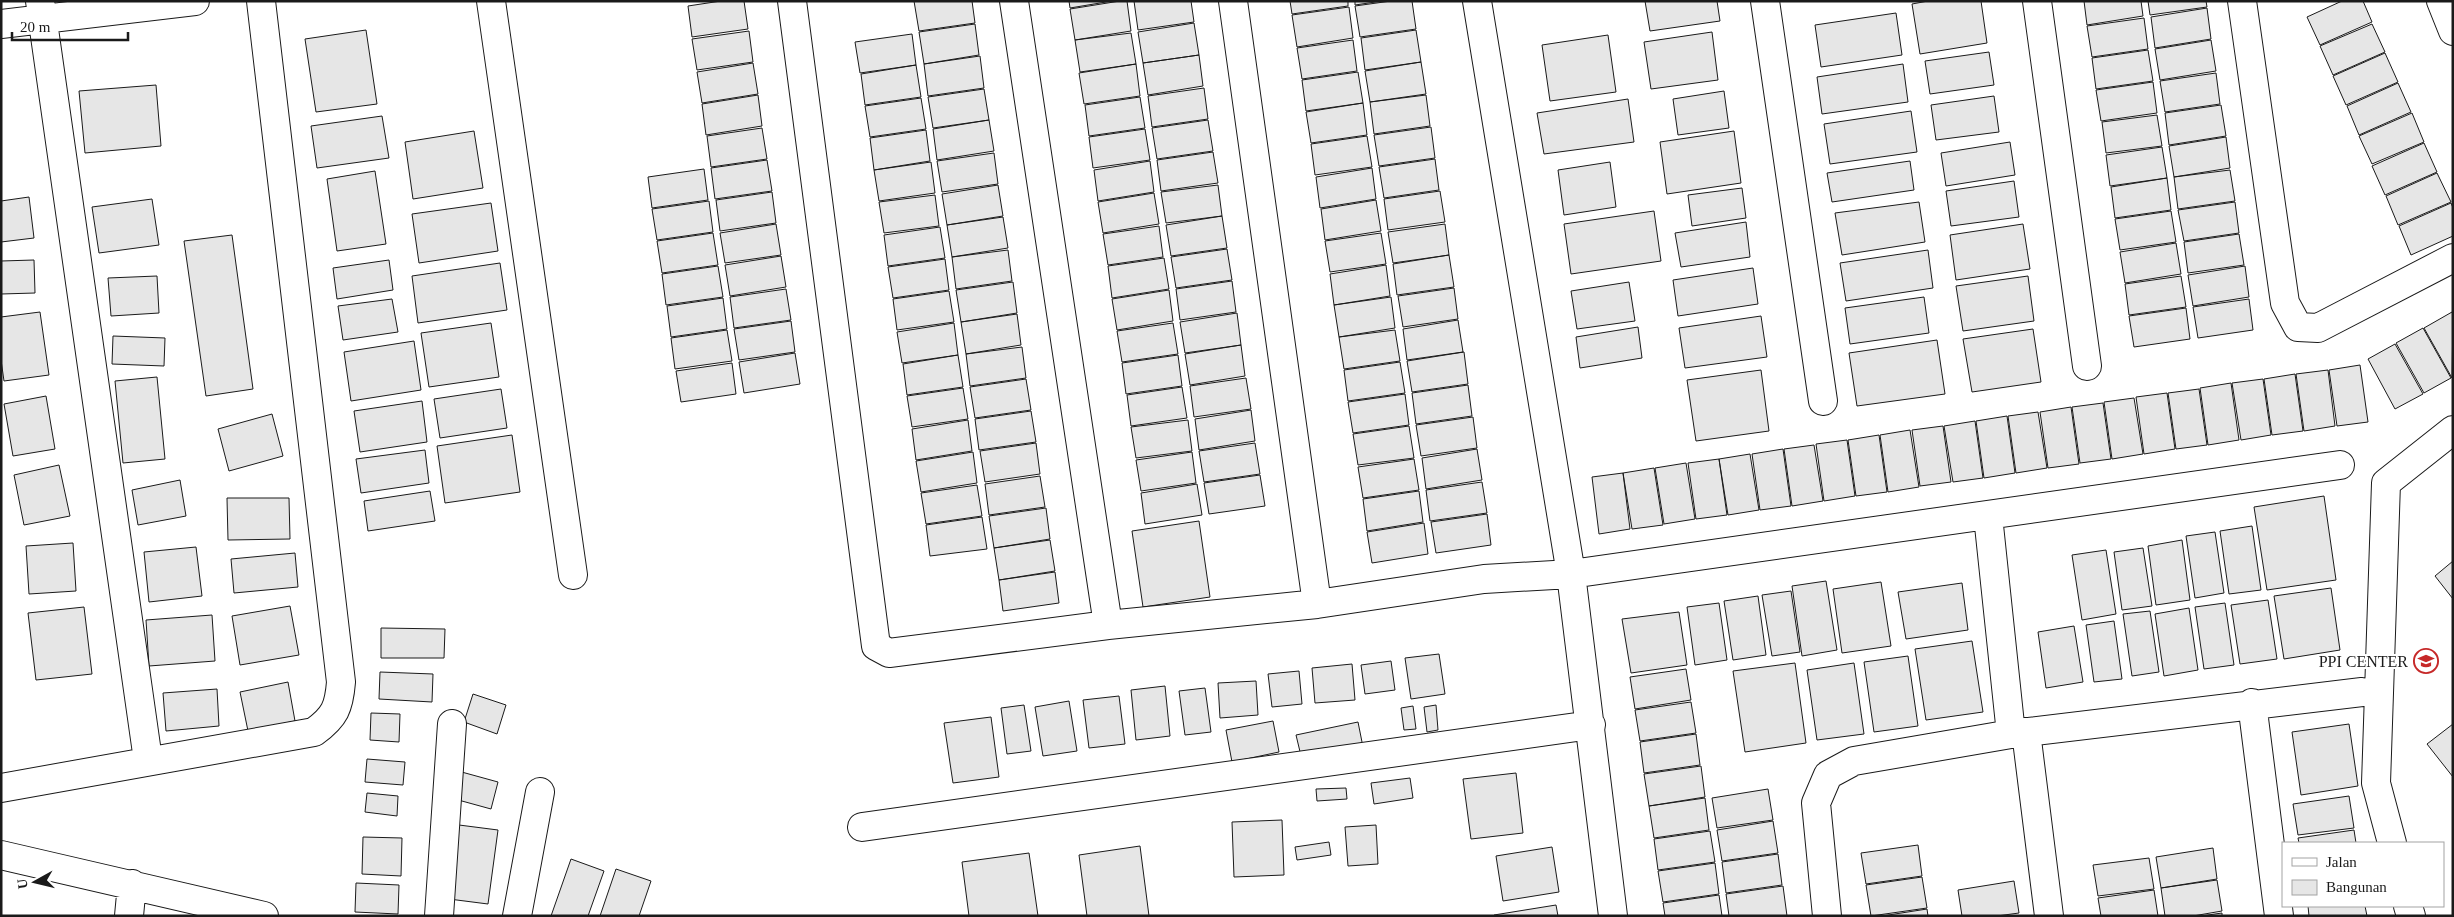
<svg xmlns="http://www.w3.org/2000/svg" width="2454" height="917" viewBox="0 0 2454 917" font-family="'Times New Roman',serif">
<rect width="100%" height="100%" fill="#fff"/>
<path fill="#e6e6e6" stroke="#1a1a1a" d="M721 1H744L748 29 692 37 688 6Z
M914 1H972L975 23 919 31Z
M1069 1H1112L1070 8Z
M1120 1H1127L1131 31 1075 40 1070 9Z
M1134 1H1191L1194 22 1138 30Z
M1290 1H1348V6L1292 14Z
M1355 1H1382L1355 5Z
M1391 1H1412L1416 29 1360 37 1355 6Z
M1645 1H1717L1720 21 1650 31Z
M1928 1H1981L1987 43 1920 54 1912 4Z
M2084 1H2141L2143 16 2087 25Z
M2148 1H2206L2207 7 2150 15Z
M2342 1H2363L2372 22 2320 45 2307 17Z
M1349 7 1353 38 1297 47 1292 15Z
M2207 8 2211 39 2155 48 2151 17Z
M1896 13 1902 55 1821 67 1815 25Z
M2144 18 2148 49 2092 57 2087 26Z
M1194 23 1199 55 1143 63 1138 32Z
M975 24 979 55 924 64 919 32Z
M2372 24 2385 52 2333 75 2320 46Z
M366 30 377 104 316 112 305 39Z
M1416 30 1421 62 1365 70 1361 38Z
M749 31 753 62 697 70 692 39Z
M1712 32 1718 80 1651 89 1644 42Z
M1131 33 1136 64 1080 72 1075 40Z
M912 34 916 65 860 73 855 42Z
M1608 35 1616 92 1550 101 1542 45Z
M1353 40 1357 71 1302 79 1297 48Z
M2211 40 2216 71 2160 80 2155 49Z
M2148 50 2153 81 2096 89 2092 58Z
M1989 52 1994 85 1930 94 1925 61Z
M2385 53 2398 82 2346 105 2333 76Z
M1199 55 1203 86 1148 95 1143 63Z
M980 56 984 88 928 96 924 64Z
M1421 62 1426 94 1370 102 1365 71Z
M753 63 758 94 702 103 697 72Z
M1136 64 1140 96 1084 104 1079 73Z
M1903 64 1908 102 1822 114 1817 77Z
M916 65 921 97 865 105 861 74Z
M1358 72 1363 103 1306 111 1302 80Z
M2216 73 2220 104 2165 112 2160 81Z
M2153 82 2157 113 2101 121 2096 90Z
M2398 83 2411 112 2359 135 2347 106Z
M156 85 161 146 85 153 79 91Z
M1204 88 1208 119 1152 127 1148 96Z
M984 89 989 120 933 128 928 97Z
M1724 91 1729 128 1678 135 1673 99Z
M758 95 762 126 706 135 702 104Z
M1426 95 1430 126 1374 134 1370 102Z
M1994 96 1999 132 1936 140 1931 105Z
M1140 97 1145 128 1089 136 1085 105Z
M921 98 926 129 870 137 865 106Z
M1628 99 1634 142 1544 154 1537 113Z
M1363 103 1367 135 1311 143 1306 112Z
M2221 105 2226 136 2169 145 2165 113Z
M1911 111 1917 152 1830 164 1824 124Z
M2412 113 2424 142 2372 164 2359 136Z
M2157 115 2162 146 2106 153 2102 122Z
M382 116 389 158 317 168 311 126Z
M989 120 994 151 937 160 933 129Z
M1208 120 1213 151 1157 159 1152 128Z
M1431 127 1435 158 1379 166 1374 135Z
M762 128 767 159 711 167 707 136Z
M1145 129 1150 160 1093 168 1089 137Z
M926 130 930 161 874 170 870 138Z
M474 131 483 188 413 199 405 142Z
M1734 131 1741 183 1667 194 1660 142Z
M1367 136 1372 167 1315 175 1311 144Z
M2226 137 2230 168 2174 177 2169 146Z
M2010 142 2015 175 1946 186 1941 153Z
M2424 143 2437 172 2385 195 2372 166Z
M2162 147 2167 178 2110 186 2106 155Z
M1213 152 1218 183 1161 191 1157 160Z
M994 153 998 184 942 192 937 161Z
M1435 159 1439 190 1384 198 1379 167Z
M767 160 772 191 715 199 711 168Z
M1150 161 1154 192 1098 201 1094 170Z
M1910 161 1914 190 1832 202 1827 173Z
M931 162 935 193 879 201 874 170Z
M1610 162 1616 207 1564 215 1558 170Z
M1372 168 1376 199 1320 208 1316 177Z
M704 169 708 200 652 208 648 177Z
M2230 170 2235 201 2178 209 2174 177Z
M375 171 386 244 337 251 327 179Z
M2437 173 2451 202 2398 225 2386 196Z
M2167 178 2171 210 2115 218 2111 187Z
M2014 181 2019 217 1951 226 1946 191Z
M998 185 1003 216 947 225 942 194Z
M1218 185 1222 216 1166 223 1161 192Z
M1742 188 1746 218 1692 226 1688 195Z
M1440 191 1445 222 1388 230 1384 199Z
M772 192 776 223 720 231 716 200Z
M1154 193 1159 224 1103 233 1098 202Z
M935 195 939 226 884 233 879 202Z
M29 197 34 238 1 242V201Z
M152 199 159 245 99 253 92 207Z
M1376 200 1381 231 1325 240 1321 209Z
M709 201 713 232 657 240 652 209Z
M1919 202 1925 242 1842 255 1835 213Z
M2235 202 2239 233 2184 241 2178 210Z
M491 203 498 251 419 263 412 214Z
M2451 203 2453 208V236L2411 255 2399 226Z
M1654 211 1661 261 1571 274 1564 224Z
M2171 211 2176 242 2120 250 2115 219Z
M1222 216 1227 248 1171 256 1166 225Z
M1003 217 1008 248 952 257 947 225Z
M1746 222 1750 257 1681 267 1675 233Z
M776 224 781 255 725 263 720 233Z
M1445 224 1449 255 1393 263 1388 232Z
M2023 224 2030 269 1956 280 1950 235Z
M1159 226 1163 257 1108 265 1103 234Z
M940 227 945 258 888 266 884 235Z
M713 233 718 265 662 273 657 241Z
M1381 233 1386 264 1330 272 1325 241Z
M2239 234 2244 265 2188 273 2184 242Z
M232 235 253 389 206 396 184 241Z
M2176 243 2181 274 2125 283 2120 252Z
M1227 249 1232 280 1176 288 1171 257Z
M1008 250 1012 281 956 289 952 257Z
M1928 250 1933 288 1846 301 1840 263Z
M1449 255 1454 287 1397 295 1393 264Z
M781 256 786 287 730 296 725 265Z
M1164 258 1169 289 1112 298 1108 266Z
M945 259 949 290 893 298 888 267Z
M34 260 35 293 1 294V261Z
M389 260 393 290 337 299 333 268Z
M500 263 507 310 418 323 412 276Z
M1386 265 1390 296 1334 305 1330 274Z
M718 266 723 297 666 305 662 274Z
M2245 266 2249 297 2193 306 2188 275Z
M1753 268 1758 304 1678 316 1673 280Z
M157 276 159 313 111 316 108 278Z
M2028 276 2034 321 1963 331 1956 286Z
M2181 276 2186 307 2129 315 2125 284Z
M1232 281 1236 312 1180 320 1176 289Z
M1013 282 1017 313 961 322 956 290Z
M1629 282 1635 321 1577 329 1571 291Z
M1454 288 1458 319 1403 327 1398 296Z
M786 289 791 320 734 328 730 297Z
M1169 290 1173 321 1117 330 1112 299Z
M949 291 954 322 897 330 893 299Z
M1391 297 1395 328 1339 337 1334 305Z
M1924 297 1929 333 1850 344 1845 308Z
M723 298 727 329 671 337 667 306Z
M392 299 398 332 343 340 338 306Z
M2249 299 2253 330 2198 338 2193 307Z
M2186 308 2190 339 2134 347 2129 316Z
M40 312 49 375 4 381 1 360V317Z
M2452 312 2453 314 2452 378 2424 328Z
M1237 313 1241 345 1185 353 1180 322Z
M1017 314 1021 345 966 354 961 322Z
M1761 316 1767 357 1685 368 1679 328Z
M1458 320 1463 352 1407 360 1403 329Z
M791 321 795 352 739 360 734 329Z
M491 323 499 377 429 387 421 333Z
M954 323 958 355 902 363 897 332Z
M1173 323 1178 354 1122 362 1117 331Z
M1638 327 1642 358 1580 368 1576 337Z
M2423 328 2451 378 2424 393 2396 343Z
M2033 329 2041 382 1972 392 1963 339Z
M727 330 732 361 675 369 671 338Z
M1395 330 1400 361 1344 369 1339 337Z
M113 336 165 338 164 366 112 364Z
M1937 340 1945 394 1857 406 1849 353Z
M414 341 421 390 351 401 344 352Z
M2395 344 2423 394 2395 409 2368 359Z
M1241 345 1245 376 1190 385 1185 354Z
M1022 347 1026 378 970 386 966 354Z
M1464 352 1468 384 1412 392 1407 361Z
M795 353 800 384 744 393 739 362Z
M958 355 963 387 907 395 903 364Z
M1178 355 1182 386 1126 394 1122 363Z
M1400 362 1405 393 1348 401 1344 370Z
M732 363 736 394 681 402 676 371Z
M2360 365 2368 422 2337 426 2329 370Z
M1761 370 1769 431 1696 441 1687 380Z
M2328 370 2335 426 2304 431 2296 374Z
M2295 374 2303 431 2272 435 2264 379Z
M157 377 165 459 123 463 115 381Z
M1246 378 1251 409 1194 417 1190 386Z
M1026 379 1031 410 975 418 970 387Z
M2263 379 2271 435 2241 440 2232 383Z
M2231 383 2239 440 2208 445 2200 388Z
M1468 385 1472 416 1416 424 1412 393Z
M1182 387 1187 418 1131 426 1127 395Z
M963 388 968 419 912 427 907 396Z
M501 389 507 428 440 438 434 399Z
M2199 389 2207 445 2176 449 2168 393Z
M2167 393 2175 449 2144 454 2136 397Z
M1405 394 1409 425 1353 433 1348 402Z
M46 396 55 449 13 456 4 404Z
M2134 398 2143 454 2112 459 2104 402Z
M422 401 427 442 360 452 354 411Z
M2103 403 2111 459 2080 463 2072 407Z
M2071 407 2079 464 2048 468 2040 412Z
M1251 410 1255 441 1199 450 1195 419Z
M1031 411 1036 442 979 450 975 419Z
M2038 412 2047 468 2016 473 2008 416Z
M272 414 283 456 229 471 218 429Z
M2007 416 2015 473 1984 478 1976 421Z
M1473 417 1477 448 1421 456 1416 425Z
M968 420 972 451 916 460 912 429Z
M1188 420 1192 451 1136 458 1131 427Z
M1975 421 1983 478 1953 482 1944 426Z
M1409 426 1414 458 1358 465 1353 434Z
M1943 426 1951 482 1920 486 1912 430Z
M1910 430 1919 487 1888 492 1880 435Z
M512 435 520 492 445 503 437 446Z
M1879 435 1887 492 1856 496 1848 440Z
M1847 440 1855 496 1824 501 1816 444Z
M1036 443 1040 474 985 482 980 451Z
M1255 443 1260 474 1204 482 1199 451Z
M1814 445 1823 501 1792 506 1784 449Z
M1477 449 1482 480 1426 489 1422 458Z
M1783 449 1791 506 1760 510 1752 454Z
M425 450 429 483 361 493 356 459Z
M973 452 977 483 921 492 916 461Z
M1192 452 1196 483 1141 491 1136 460Z
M1750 454 1759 510 1728 515 1719 459Z
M1414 459 1419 490 1363 498 1358 467Z
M1719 459 1727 515 1696 519 1688 463Z
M1686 463 1695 519 1664 524 1655 468Z
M59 465 70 516 24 525 14 475Z
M1654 468 1663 525 1632 529 1623 473Z
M1623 473 1630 529 1599 534 1592 477Z
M1260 475 1265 506 1209 514 1204 483Z
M1040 476 1045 507 989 515 985 484Z
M180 480 186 516 138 525 132 490Z
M1482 482 1487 513 1430 521 1426 490Z
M1197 484 1202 515 1145 524 1141 493Z
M977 485 982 516 926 524 921 493Z
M430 491 435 521 368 531 364 501Z
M1419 491 1423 522 1367 531 1363 499Z
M2324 496 2336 580 2267 590 2254 507Z
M227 498H289L290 539 228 540Z
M1046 508 1050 539 994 548 989 516Z
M1487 514 1491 545 1436 553 1431 522Z
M982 517 987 549 930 556 926 525Z
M1199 521 1210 597 1143 607 1132 531Z
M1424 523 1428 554 1372 563 1367 532Z
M2252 526 2261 590 2229 594 2220 531Z
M2215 532 2224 593 2195 598 2186 536Z
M1050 540 1055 571 999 580 994 548Z
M2182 540 2190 600 2156 605 2148 546Z
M73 543 76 591 29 594 26 546Z
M196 547 202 596 149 602 144 552Z
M2143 548 2152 606 2122 610 2114 552Z
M2106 550 2116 614 2082 620 2072 555Z
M295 553 298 587 234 593 231 559Z
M2453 561V599L2435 576Z
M1055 572 1059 603 1003 611 999 580Z
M1826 581 1837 650 1802 656 1792 586Z
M1881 582 1891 646 1842 653 1833 589Z
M1962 583 1968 630 1906 639 1898 592Z
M2331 588 2340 650 2284 659 2274 596Z
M1791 591 1800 652 1772 656 1762 595Z
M1758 596 1766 655 1733 660 1724 601Z
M2268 600 2277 659 2240 664 2231 605Z
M1719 603 1727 660 1695 665 1687 607Z
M2225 603 2234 665 2204 669 2195 607Z
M290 606 299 655 240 665 232 616Z
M84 607 92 674 36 680 28 613Z
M2189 608 2198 670 2164 676 2155 614Z
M2150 611 2159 672 2132 676 2123 614Z
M1679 612 1687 665 1631 673 1622 619Z
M212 615 215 661 149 666 146 620Z
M2114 621 2122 679 2094 682 2086 625Z
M2074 626 2083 682 2046 688 2038 632Z
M381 628 445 629 444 658H381Z
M1972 641 1983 712 1926 720 1915 649Z
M1439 654 1445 694 1411 699 1405 658Z
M1908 656 1918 726 1874 732 1864 662Z
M1391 661 1395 690 1365 694 1361 665Z
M1795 663 1806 743 1745 752 1733 671Z
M1854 663 1864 734 1817 740 1807 670Z
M1352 664 1355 700 1315 703 1312 668Z
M1686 669 1691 700 1635 709 1630 677Z
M1299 671 1302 704 1272 707 1268 674Z
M380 672 433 674 432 702 379 699Z
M1256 681 1258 715 1220 718 1218 683Z
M288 682 295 721 248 731 240 692Z
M1165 686 1170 736 1136 740 1131 690Z
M1205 688 1211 732 1185 735 1179 691Z
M217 689 219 726 166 731 163 693Z
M473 694 506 705 497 734 464 722Z
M1119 696 1125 744 1089 748 1083 700Z
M1069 701 1077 751 1043 756 1035 707Z
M1691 702 1696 733 1640 741 1635 710Z
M1024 705 1031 751 1007 754 1001 708Z
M1436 705 1438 730 1427 732 1424 707Z
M1413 706 1416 729 1404 730 1401 708Z
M371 713 400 714 399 742 370 740Z
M991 717 999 777 953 783 944 723Z
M1273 721 1279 752 1232 762 1226 730Z
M1358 722 1363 747 1302 760 1296 735Z
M2349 724 2358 786 2301 795 2292 732Z
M2453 724V777L2427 744Z
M1696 734 1700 765 1644 773 1640 742Z
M367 759 405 762 403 785 365 782Z
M1701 766 1705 797 1649 806 1644 774Z
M458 771 498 782 491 809 451 798Z
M1516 773 1523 833 1471 839 1463 779Z
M1410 778 1413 798 1374 804 1371 783Z
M1346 788 1347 799 1317 801 1316 789Z
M1768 789 1773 820 1717 828 1712 798Z
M367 793 398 796 397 816 365 812Z
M2349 796 2354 828 2298 835 2293 804Z
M1705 798 1709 830 1654 838 1649 806Z
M1282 820 1284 875 1234 877 1232 822Z
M1773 821 1778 853 1722 861 1717 830Z
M459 825 498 830 488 904 449 899Z
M1376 825 1378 864 1348 866 1345 827Z
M2354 830 2356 843H2299L2298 838Z
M1710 831 1715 862 1658 870 1654 839Z
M363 837 402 838 401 876 362 874Z
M1329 842 1331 855 1297 860 1295 847Z
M1918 845 1922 876 1866 884 1861 853Z
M1140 846 1149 916H1087L1079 855Z
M1552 847 1559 892 1503 901 1496 856Z
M2213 848 2217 879 2161 888 2156 857Z
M1029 853 1038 916H969L962 862Z
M1778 854 1782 885 1726 893 1722 862Z
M2149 858 2154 889 2098 896 2093 865Z
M571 859 604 871 588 916H551Z
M1715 863 1719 894 1663 902 1658 871Z
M616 869 651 881 639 916H600Z
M1922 877 1927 908 1871 916 1866 885Z
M2217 880 2222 911 2193 916H2165L2161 888Z
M2014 881 2019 913 1997 916H1962L1958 890Z
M356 883 399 885 398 914 355 912Z
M1783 886 1787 916H1729L1726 894Z
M2154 890 2158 916H2101L2098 898Z
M1719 895 1722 916H1665L1663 903Z
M1556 905 1558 916H1494V915Z
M2308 906H2365L2367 916H2309Z
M1927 909 1928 916H1882Z
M2222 913V916H2201Z"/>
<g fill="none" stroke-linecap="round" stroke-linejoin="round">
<defs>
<path id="street" d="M40 1 148 760
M491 1 573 575
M792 1 876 646 889 653 1108 625 1317 604 1484 579 1571 574 2340 465
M1014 1 1108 625
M1233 1 1317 604
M1477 1 1571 574 1613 916
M1765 1 1823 401
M2037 1 2087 366
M2242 1 2285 303 2298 327 2318 328 2453 258
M2441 1 2453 31
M1 24 195 1
M1988 516 2011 734
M2252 703 2279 916
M2026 732 2049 916
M1 788 314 732C335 717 339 707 341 682L261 1
M862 827 1591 725
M2392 843 2376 783 2386 483 2453 430
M1 855 264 916
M2408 906 2411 916
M129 916 132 884
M439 916 452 724
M517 916 540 792
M1827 916 1816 803 1828 775 1854 761 2011 734 2362 692"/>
</defs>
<use href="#street" stroke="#1a1a1a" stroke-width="30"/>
<use href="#street" stroke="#fff" stroke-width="28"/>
</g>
<defs>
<symbol id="university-ring" viewBox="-11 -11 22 22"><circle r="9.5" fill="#fff" stroke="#c62828" stroke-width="1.5"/><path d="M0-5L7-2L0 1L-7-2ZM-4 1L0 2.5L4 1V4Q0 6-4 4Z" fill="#c62828"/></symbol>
</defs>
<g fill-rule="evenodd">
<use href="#university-ring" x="2412" y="647" width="28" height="28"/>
</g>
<g text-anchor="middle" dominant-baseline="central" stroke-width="4" stroke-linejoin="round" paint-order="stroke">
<g font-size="16" fill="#1a1a1a" stroke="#fff" text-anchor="end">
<text x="2408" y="661">PPI CENTER</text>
</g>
</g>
<rect width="2454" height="917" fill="none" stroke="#1a1a1a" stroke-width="5"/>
<rect x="2282" y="842" width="162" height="65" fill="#ffffff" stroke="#a3a3a3"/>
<rect x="2292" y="858" width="25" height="8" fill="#ffffff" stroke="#a3a3a3"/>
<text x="2326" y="867" font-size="15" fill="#1a1a1a">Jalan</text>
<rect x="2292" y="880" width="25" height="15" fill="#e6e6e6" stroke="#a3a3a3"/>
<text x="2326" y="892" font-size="15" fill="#1a1a1a">Bangunan</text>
<g transform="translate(35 882) rotate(262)" stroke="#ffffff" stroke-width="4" paint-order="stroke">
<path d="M0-4L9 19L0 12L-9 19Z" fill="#1a1a1a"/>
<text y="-8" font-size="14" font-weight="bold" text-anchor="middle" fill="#1a1a1a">U</text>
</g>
<path d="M12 32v8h116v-8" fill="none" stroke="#1a1a1a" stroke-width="2.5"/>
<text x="20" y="32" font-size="15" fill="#1a1a1a" stroke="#ffffff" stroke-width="4" paint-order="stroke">20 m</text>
</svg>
